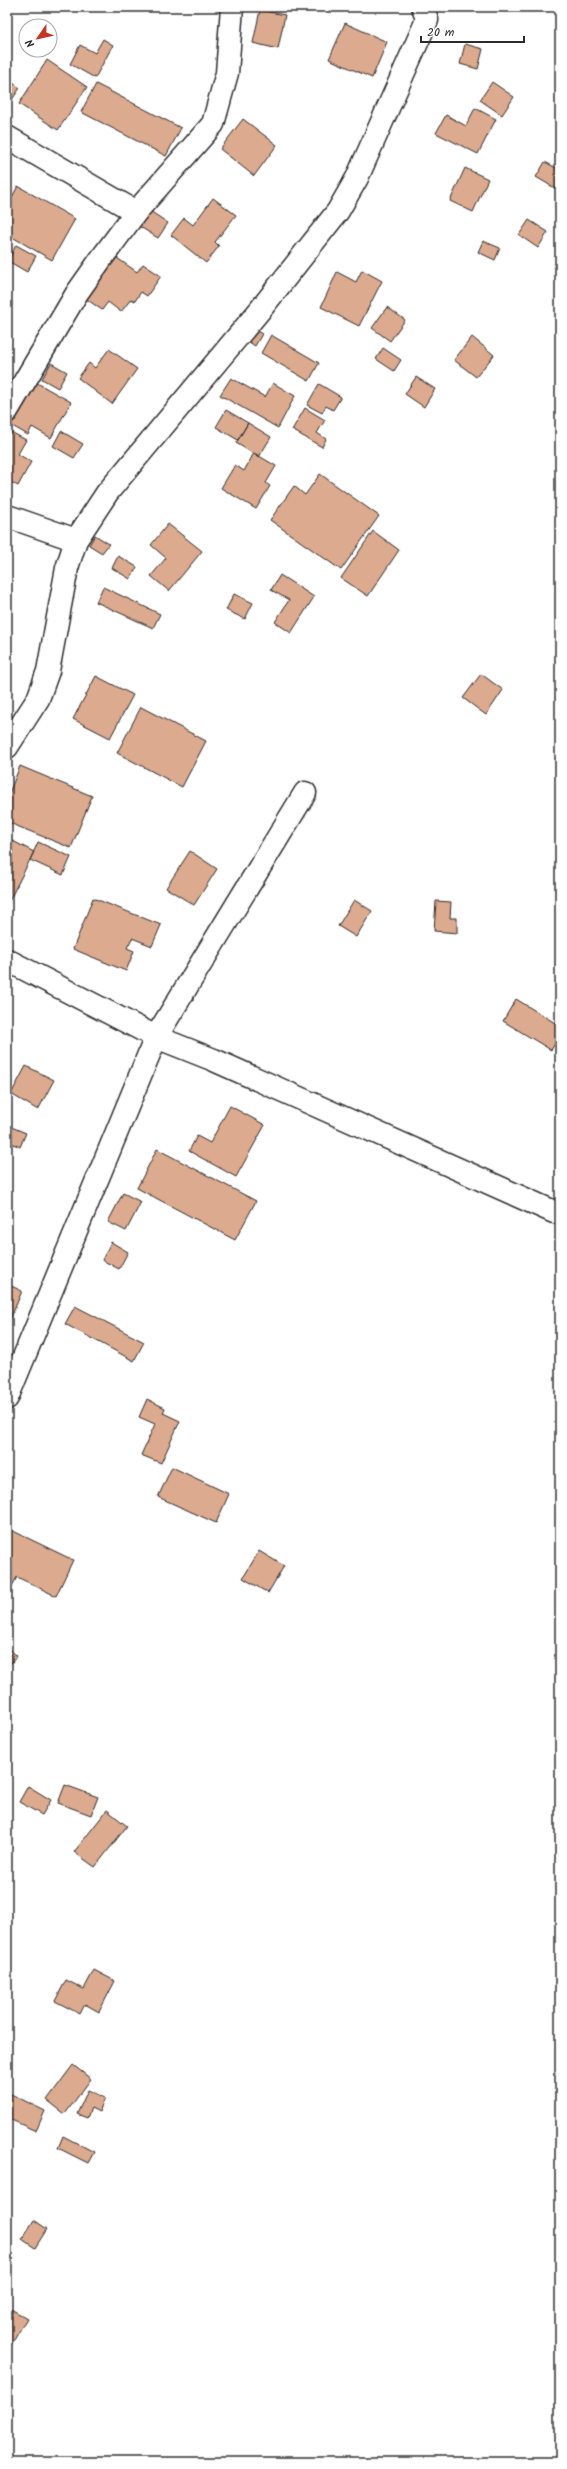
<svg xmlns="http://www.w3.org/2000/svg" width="567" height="2469" viewBox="0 0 567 2469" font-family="Kalam,sans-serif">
<rect width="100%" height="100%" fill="#fff"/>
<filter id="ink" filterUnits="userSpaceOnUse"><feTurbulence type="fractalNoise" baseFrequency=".025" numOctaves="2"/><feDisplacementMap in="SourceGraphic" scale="8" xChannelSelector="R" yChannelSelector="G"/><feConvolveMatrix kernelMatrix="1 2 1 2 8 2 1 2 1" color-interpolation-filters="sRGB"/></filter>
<g filter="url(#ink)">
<path fill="#dcaa8e" stroke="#2b2b2b" d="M260 10 285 15 278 49 253 43Z
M345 23 387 42 372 78 329 59Z
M103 39 113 45 95 78 70 64 80 45 95 53Z
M465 44 483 49 478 69 460 64Z
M47 60 87 87 58 130 19 104Z
M7 79 20 88 7 107Z
M492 82 514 97 502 115 480 100Z
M96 84 181 128 166 156 81 112Z
M475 108 496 119 478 154 436 133 446 115 466 126Z
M243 119 277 145 254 176 220 149Z
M545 162 560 170 558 190 536 177Z
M465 168 488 179 473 212 450 201Z
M18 186 75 219 52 260 7 234V206Z
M213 198 236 215 215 242 219 246 206 263 171 235 184 218 193 225Z
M147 209 168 223 158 238 137 225Z
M529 220 548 232 538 248 519 235Z
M483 241 500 248 495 260 478 252Z
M16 245 36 256 27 272 8 261Z
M115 248 121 252 117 258 137 272 143 264 161 276 147 296 141 292 135 301 131 299 121 312 108 302 102 310 82 296Z
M362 270 382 281 359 326 321 307 337 272 356 282Z
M387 307 405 320 390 341 372 328Z
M249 326 262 334 255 346 242 337Z
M271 335 319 363 309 381 261 353Z
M472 337 494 355 476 377 454 360Z
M383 348 401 360 394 371 376 359Z
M109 349 137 369 112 404 78 378 89 363 95 368Z
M51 363 67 372 58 388 42 379Z
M416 377 435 389 424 407 405 394Z
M231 378 265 397 273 383 295 396 278 428 220 395Z
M30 379 71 402 51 438 32 427 28 435 7 423V418Z
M319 384 341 397 333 410 326 406 322 413 307 405Z
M305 408 325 420 317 433 326 439 322 447 292 430Z
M226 410 248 423 238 440 216 427Z
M248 423 271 437 259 457 236 443Z
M7 430 26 440 18 454 31 462 18 486 7 480Z
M61 431 83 444 74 458 53 446Z
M254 453 276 466 266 483 270 486 256 509 221 488 235 465 244 471Z
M320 474 379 516 341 570 270 520 294 486 305 495Z
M168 524 202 551 169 591 151 576 166 558 151 545Z
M373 531 399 550 368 596 341 578Z
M95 535 109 544 102 553 89 545Z
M118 556 137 567 130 579 112 568Z
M280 575 314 597 291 633 275 622 289 600 271 590Z
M103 587 160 614 153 628 96 602Z
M234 594 253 603 245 619 226 610Z
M481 674 503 690 486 715 463 698Z
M96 676 133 695 110 738 73 719Z
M141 707 206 741 182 787 117 753Z
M20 766 92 796 71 848 7 822V798Z
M7 838 34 852 7 905Z
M38 842 71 857 63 875 30 860Z
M190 851 217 869 194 905 166 888Z
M93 898 161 925 152 946 132 938 127 948 134 951 126 971 73 949Z
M354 900 372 911 356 937 338 926Z
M436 901 451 902 450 918H457V933L434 931Z
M516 999 560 1026V1036L551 1050 503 1021Z
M26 1066 54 1080 38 1110 11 1094Z
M230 1106 265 1125 236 1177 189 1151 197 1136 210 1143Z
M9 1126 26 1133 20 1147 7 1141Z
M157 1149 256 1201 235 1240 137 1188Z
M123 1193 141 1202 126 1231 108 1222Z
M111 1242 128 1252 119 1269 102 1260Z
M7 1284 22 1291 7 1327Z
M75 1306 144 1342 134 1361 65 1324Z
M147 1399 165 1408 163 1413 180 1421 161 1463 141 1455 155 1424 139 1417Z
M172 1467 229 1494 216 1523 158 1497Z
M7 1528 73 1560 56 1596 17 1577 10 1590 7 1589Z
M259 1551 284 1566 268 1593 243 1578Z
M7 1647 17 1656 7 1668Z
M65 1785 98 1797 91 1815 58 1803Z
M28 1786 51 1800 42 1815 19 1802Z
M107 1810 127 1826 95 1867 74 1852Z
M94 1970 115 1981 99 2012 85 2004 80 2014 55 2001 66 1980 84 1989Z
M73 2065 91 2079 65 2114 47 2100Z
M88 2090 105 2098 99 2112 91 2108 87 2118 77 2114Z
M7 2092 45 2111 36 2131 7 2118Z
M63 2136 94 2152 88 2163 58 2148Z
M34 2220 47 2229 35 2248 22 2239Z
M7 2307 27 2318 7 2352Z"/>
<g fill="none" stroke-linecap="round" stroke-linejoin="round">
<defs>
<path id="minor" d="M7 137 136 212
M7 411 77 293 101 259 136 212 213 124 227 73 232 7
M7 516 76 540
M7 747 38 699 48 671 67 568 76 540 107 493 260 310 338 211 357 178 427 20 423 7
M7 960 156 1037 214 1060 554 1212
M7 1398 156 1037 305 793"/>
</defs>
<use href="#minor" stroke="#2b2b2b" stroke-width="25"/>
<use href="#minor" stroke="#fff" stroke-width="22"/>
</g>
</g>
<rect width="567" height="2469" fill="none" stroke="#fff" stroke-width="24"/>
<rect x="12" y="12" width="543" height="2445" fill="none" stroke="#2b2b2b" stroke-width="1.5" filter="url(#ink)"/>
<g transform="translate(38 38) rotate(236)"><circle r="19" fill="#ffffff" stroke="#aaaaaa"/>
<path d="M0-3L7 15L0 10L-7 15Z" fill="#c8321e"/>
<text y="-6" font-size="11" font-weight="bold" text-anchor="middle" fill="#2b2b2b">N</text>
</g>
<path d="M421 36v6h103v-6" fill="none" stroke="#2b2b2b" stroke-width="2"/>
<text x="427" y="36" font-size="12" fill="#2b2b2b" stroke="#ffffff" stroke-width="3" paint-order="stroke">20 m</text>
</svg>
